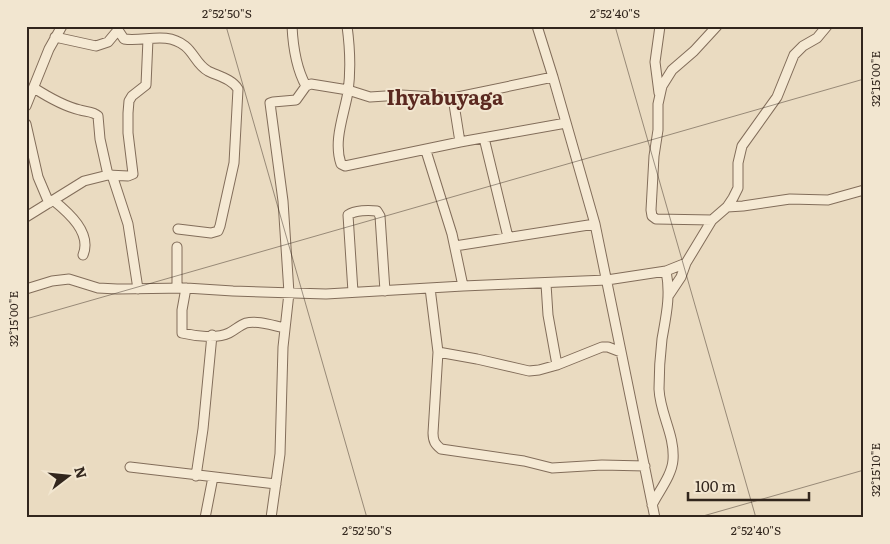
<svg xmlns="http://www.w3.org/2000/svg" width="890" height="544" viewBox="0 0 890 544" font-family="Literata,serif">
<rect width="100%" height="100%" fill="#eadbc1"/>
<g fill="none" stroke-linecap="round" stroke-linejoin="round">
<defs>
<path id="minor" d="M118 26V30L124 39C145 42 166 31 185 46 194 53 197 65 208 71 218 76 232 79 238 89L234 163 220 226 218 231 211 233 178 229
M292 26C293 47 296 68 306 86
M347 26C350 48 351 70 348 92 344 115 333 141 341 164L345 166 460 142 566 123
M537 26 553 77 595 224 655 518
M55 37 96 46 108 42 118 30
M34 88C48 97 63 106 80 110 86 112 93 111 98 116L100 139 108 175
M659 93 655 62 660 26
M453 98 460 142
M26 106 49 49 62 26
M26 124 38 177 49 203
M484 138 508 237
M426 151 452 234 463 286
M112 175 128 224 138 289
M53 200C69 213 92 233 83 255
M727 207 743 206 790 199 828 200 864 190
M26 217 84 181 108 175 128 176 133 174 128 133V113L129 101 132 96 146 85 148 39
M712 220 656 219 652 216 651 210 654 156 658 130V104L662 86 672 70 694 51 717 26
M455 246 595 224
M177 247V288
M546 284 548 315 557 365
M186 288 182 310V333C195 336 217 339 229 333 235 330 240 325 246 323 258 320 274 326 285 328
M430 288 438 352 433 433C433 441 435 444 441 449L524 461 552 468 602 465 645 466
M26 289 52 281 69 279 98 288 117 289 186 288 233 291 326 294 463 286 607 280 666 271 686 263 712 220 727 207 733 198 738 188V163L742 146 777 97 794 55 803 46 817 38 827 26
M353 292 348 215C355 210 369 210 377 211L380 216 385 291
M669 295 681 277 686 263
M438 352 477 359 529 371 539 370 557 365 602 347H608L621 352
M130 467 276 484
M196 476 203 429 212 335
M652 505C659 491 672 475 673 460 675 435 660 414 659 389 659 373 660 356 662 339 666 316 671 295 666 271
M205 518 213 477
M271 518 280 454 283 347 289 293 283 201 270 103 273 102 296 100 306 86 311 84 348 90 370 97 401 95 453 98 553 77"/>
</defs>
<use href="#minor" stroke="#826d5a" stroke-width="11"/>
<use href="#minor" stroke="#f5e9d3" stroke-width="9"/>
</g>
<path fill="none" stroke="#32261d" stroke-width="1" stroke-opacity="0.45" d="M226 26 367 518M615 26 756 518M26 319 864 79M696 518 864 470"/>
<g text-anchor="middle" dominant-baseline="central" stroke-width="4" stroke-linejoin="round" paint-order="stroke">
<g font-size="20" font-weight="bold" fill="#5b2920" stroke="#f2e6d0">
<text x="445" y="96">Ihyabuyaga</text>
</g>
</g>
<rect width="890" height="544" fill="none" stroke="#f2e6d0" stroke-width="55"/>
<g transform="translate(68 476) rotate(74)" stroke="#f2e6d0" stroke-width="4" paint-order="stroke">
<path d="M0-4L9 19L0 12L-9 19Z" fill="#32261d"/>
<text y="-8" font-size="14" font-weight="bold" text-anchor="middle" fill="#32261d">N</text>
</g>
<path d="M688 492v8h121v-8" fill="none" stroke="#32261d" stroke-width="2.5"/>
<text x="695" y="492" font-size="15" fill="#32261d" stroke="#f2e6d0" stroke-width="4" paint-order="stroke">100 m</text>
<rect x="28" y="28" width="834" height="488" fill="none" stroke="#32261d" stroke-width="2"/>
<g font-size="12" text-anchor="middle" fill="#32261d">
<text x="227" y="18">2°52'50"S</text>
<text x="615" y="18">2°52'40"S</text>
<text transform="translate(876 79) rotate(-90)" y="4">32°15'00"E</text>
<text transform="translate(14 319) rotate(-90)" y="4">32°15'00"E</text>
<text transform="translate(876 470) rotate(-90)" y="4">32°15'10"E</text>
<text x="367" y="535">2°52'50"S</text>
<text x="756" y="535">2°52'40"S</text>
</g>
</svg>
